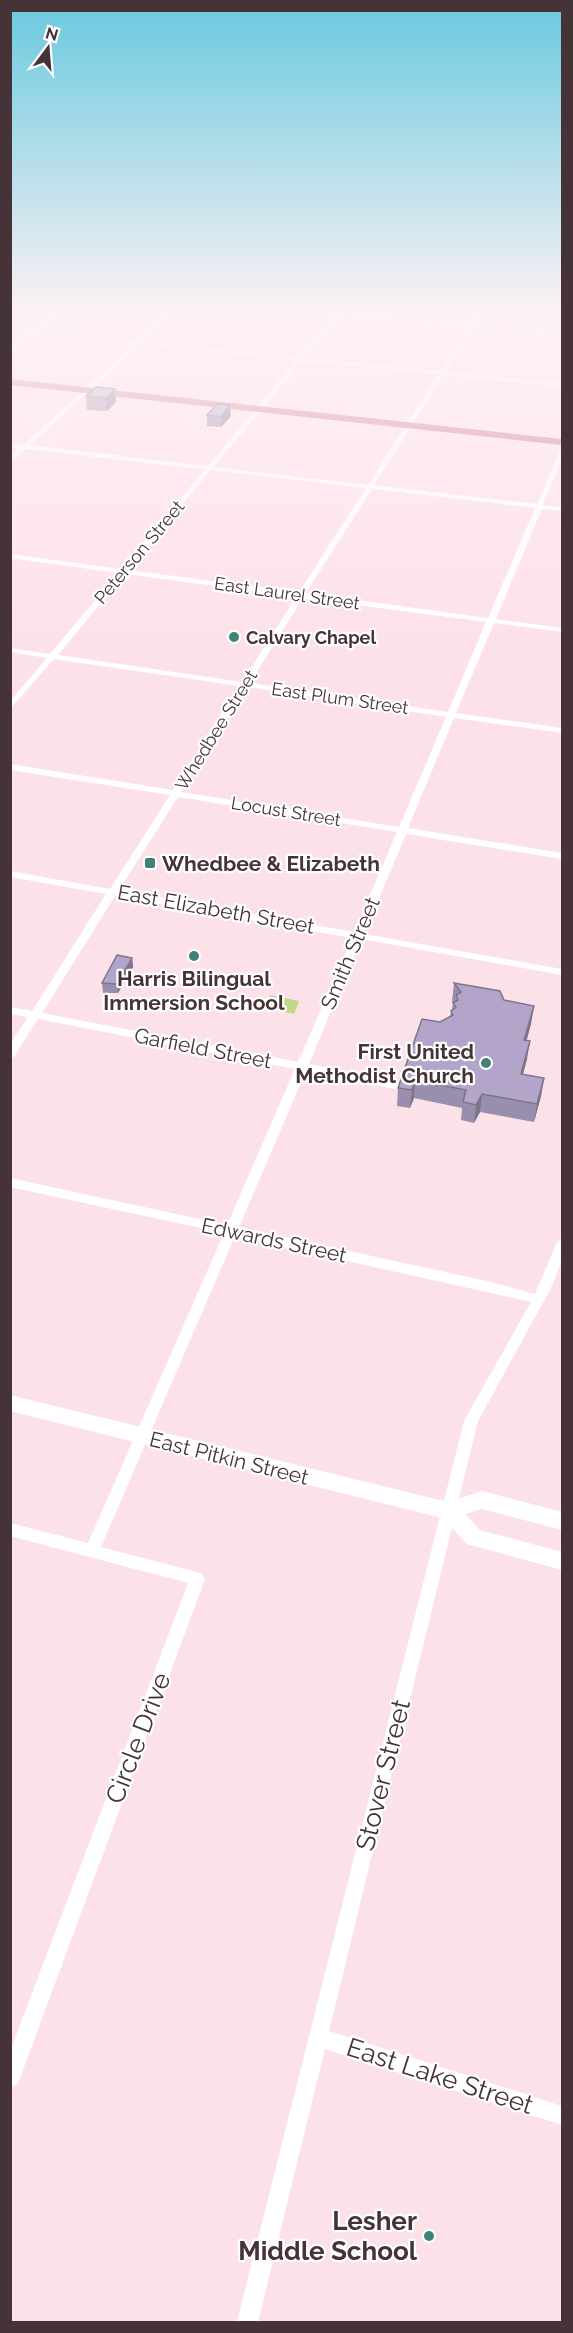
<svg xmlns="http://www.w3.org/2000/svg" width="573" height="2333" viewBox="0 0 573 2333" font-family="Raleway,sans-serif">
<rect width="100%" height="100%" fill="#fde1e8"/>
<path fill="#c1d888" d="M270 995 299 1001 294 1014 264 1008Z"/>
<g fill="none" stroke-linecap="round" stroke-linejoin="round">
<path fill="#fff" fill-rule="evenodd" d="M52 315H58L38 331 137 341 166 315H172L143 342 299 357 334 315H357L470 326 476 315H482L475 326 562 334V338L473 329 446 372 562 383V387L444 375 374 485 537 504 559 453 562 451V459L543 505 562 507V511L542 509 496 619 562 628V632L494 623 456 713 562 728V733L454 718 408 828 562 853V859L406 834 364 934 562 969V975L361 939 309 1064 395 1081 401 1085 395 1089 306 1071 239 1227 491 1282 535 1294 556 1244 558 1241 562 1239V1261L550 1290 478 1421 329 2031 562 2106V2125L325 2049 258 2322H237L464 1421 531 1302 235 1236 101 1547 197 1572 202 1574 205 1579 20 2078 17 2085 10 2087V2051L188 1583 10 1536V1523L88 1543 224 1233 10 1187V1178L227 1225 295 1069 38 1019 14 1057 10 1058V1044L28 1017 10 1014V1007L32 1011 106 894 10 877V871L110 889 170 795 10 770V764L173 790 239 686 54 659 10 709V701L47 658 10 652V648L50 654 118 573 10 558V554L121 569 205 470 26 449 10 462V456L19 448 10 447V443L23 445 134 344 34 334 10 352V347L28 333 10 332V328L32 331ZM339 316 340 317 468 329 440 371 304 358ZM140 345 296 360 208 466 30 445ZM302 361 438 374 368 485 214 467ZM211 470 366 488 299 592 128 570ZM372 489 535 508 488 618 306 593ZM125 574 296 597 242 682 58 655ZM303 598 486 622 448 712 250 683ZM247 687 446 717 399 827 181 792ZM178 797 397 832 354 932 119 890ZM115 896 352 938 298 1062 42 1013Z"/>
<path fill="#fff" fill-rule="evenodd" d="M10 1395 448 1502 482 1491 562 1512V1530L482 1509 465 1514 480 1530 562 1552V1570L467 1544 442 1518 10 1411Z"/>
<path fill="#ce7c93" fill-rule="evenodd" d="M10 379 562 439V445L10 385Z"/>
</g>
<path fill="#998ead" d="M196 315H213L211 317Z
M115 389 116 402 107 411 87 410 86 396Z
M207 415 231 416 221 427 207 426Z
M132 958 133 967 118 993H103L102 983Z
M454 983 504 1000 531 1024 526 1040 527 1059 523 1074 544 1078 541 1096 534 1122 480 1112 474 1123 461 1120 462 1108 414 1098 410 1108 397 1106 398 1088 440 1022 450 1017 451 1011 452 1009 453 1003 452 1001Z"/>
<path fill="#7d748d" d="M115 389 116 402 107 411 106 398Z
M230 405 231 416 221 427V417Z
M132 958 133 967 118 993 117 984Z
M534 1006 531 1024 522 1058 524 1040Z
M530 1041 527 1059 518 1092 521 1074Z
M544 1078 541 1096 534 1122 537 1104Z
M415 1080 414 1098 410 1108 412 1090Z
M482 1094 480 1112 474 1123 476 1105Z"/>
<path fill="#b2a5c9" stroke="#7d748d" stroke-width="1.5" d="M96 387 115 389 106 398 86 396Z
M217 404 230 405 221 417 207 415Z
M117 955 132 958 117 984 102 983Z
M454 983 500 991 504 1000 534 1006 524 1040 530 1041 521 1074 544 1078 537 1104 482 1094 476 1105 463 1102 466 1090 415 1080 412 1090 398 1088 422 1019 440 1022 453 1015 451 1011 456 1007 453 1003 458 1000 456 995 461 992Z"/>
<linearGradient id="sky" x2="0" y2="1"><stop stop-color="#68c9df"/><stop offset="0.49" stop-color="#fef2f5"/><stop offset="1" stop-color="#fef2f5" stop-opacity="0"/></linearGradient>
<rect width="573" height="642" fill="url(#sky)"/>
<g fill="#3e8278" stroke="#fff" stroke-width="2">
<circle cx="234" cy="637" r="6"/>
<rect x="144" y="857" width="12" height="12" rx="3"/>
<circle cx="194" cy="956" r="6"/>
<circle cx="486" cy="1063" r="6"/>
<circle cx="429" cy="2236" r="6"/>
</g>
<g text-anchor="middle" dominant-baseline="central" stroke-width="4.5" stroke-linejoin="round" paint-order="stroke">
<g font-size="18" fill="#453337" stroke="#fff">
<text transform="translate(139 552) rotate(-50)">Peterson Street</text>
<text transform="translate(287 593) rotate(8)">East Laurel Street</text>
<text transform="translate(340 698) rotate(8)">East Plum Street</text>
<text transform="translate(216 730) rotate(-58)">Whedbee Street</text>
<text transform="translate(286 811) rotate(9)">Locust Street</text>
</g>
<g font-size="18" font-weight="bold" fill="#453337" stroke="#fff" text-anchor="start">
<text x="246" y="637">Calvary Chapel</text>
</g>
<g font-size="21" font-weight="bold" fill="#453337" stroke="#fff" text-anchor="start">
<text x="162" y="863">Whedbee &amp; Elizabeth</text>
<text x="194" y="978" text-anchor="middle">Harris Bilingual<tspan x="194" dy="24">Immersion School</tspan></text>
<text x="474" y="1051" text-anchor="end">First United<tspan x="474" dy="24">Methodist Church</tspan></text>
</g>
<g font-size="21" fill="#453337" stroke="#fff">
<text transform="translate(216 909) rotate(10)">East Elizabeth Street</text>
<text transform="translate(350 953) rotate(-67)">Smith Street</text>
<text transform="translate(203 1048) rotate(11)">Garfield Street</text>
<text transform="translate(274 1240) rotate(12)">Edwards Street</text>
<text transform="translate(229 1458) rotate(14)">East Pitkin Street</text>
</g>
<g font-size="26" fill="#453337" stroke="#fff">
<text transform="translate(138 1738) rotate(-69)">Circle Drive</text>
<text transform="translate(383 1775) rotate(-76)">Stover Street</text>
<text transform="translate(440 2076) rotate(18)">East Lake Street</text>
</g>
<g font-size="26" font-weight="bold" fill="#453337" stroke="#fff" text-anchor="end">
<text x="417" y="2221">Lesher<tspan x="417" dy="30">Middle School</tspan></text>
</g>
</g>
<rect width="573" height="2333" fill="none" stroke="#453337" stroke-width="24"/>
<g transform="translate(48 48) rotate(16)" stroke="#ffffff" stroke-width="4.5" paint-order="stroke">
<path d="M0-4.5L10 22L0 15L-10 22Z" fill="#453337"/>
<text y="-9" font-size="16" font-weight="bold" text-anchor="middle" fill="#453337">N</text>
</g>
</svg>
